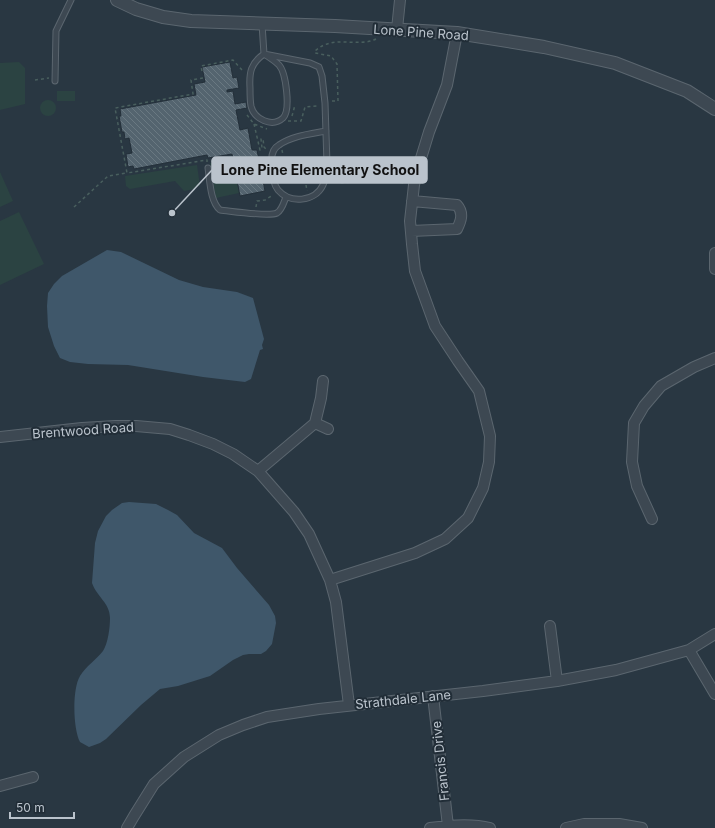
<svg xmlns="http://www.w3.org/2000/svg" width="715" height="828" viewBox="0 0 715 828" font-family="Inter,sans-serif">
<defs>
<pattern id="building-back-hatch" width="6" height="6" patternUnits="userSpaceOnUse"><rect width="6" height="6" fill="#54646f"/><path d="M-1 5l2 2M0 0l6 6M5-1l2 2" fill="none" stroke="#6a7982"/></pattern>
</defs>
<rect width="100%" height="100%" fill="#293742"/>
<path fill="#2b4342" d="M19 62 25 68V104L0 110V63Z
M57 91H75V101H57Z
M40 108a8 8 0 1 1 16 0a8 8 0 1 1-16 0Z
M233 159 239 193 216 198 210 163Z
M197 165 200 186 196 187 195 189 184 191 175 181 130 189 126 186 125 176Z
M0 172 13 201 0 207Z
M19 212 44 264 0 285V221Z"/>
<path fill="#3f576a" d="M107 250 121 252 179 280 203 287 237 292 253 298 264 339 262 345 263 349 260 350 251 379 245 382 203 377 128 365 88 364 70 362 60 358 54 346 48 327 47 306 48 293 54 284 62 276Z
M129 502 156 504 168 510 177 515 194 533 222 548 237 568 269 605 275 616 276 623 272 644 266 651 261 654H249L243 655 233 660 210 676 178 686 160 689 141 705 106 739 100 743 89 747 80 742C73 729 72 689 80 676 86 666 96 660 103 651 108 643 110 628 110 618 110 603 97 597 92 583L95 543 98 531 106 516 112 510 122 503Z"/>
<path fill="url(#building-back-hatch)" stroke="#232f39" d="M230 62 233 78 237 77 239 88 227 90V92L233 91 235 104 246 102 247 108 236 110 240 130 248 128 252 150H257L265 191 240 196 232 154 208 158 207 155 134 169 133 166 128 167 126 154 132 153 129 138 125 139 124 132H122L119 116H121L120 109 196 95 194 84 205 82 202 67Z"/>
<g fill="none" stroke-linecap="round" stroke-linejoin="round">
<defs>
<path id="service" d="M262 24 264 54C269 57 275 61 279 65 286 73 291 110 283 118 272 128 254 119 251 106 250 101 250 94 250 88 249 72 251 63 264 54L310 63 319 67 322 76 325 103 327 164C327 171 326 179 323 185 315 202 290 204 278 190 273 184 272 172 272 164 271 156 272 149 279 145 292 136 310 134 326 131
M55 81 56 31 71 0
M208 168C210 181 210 201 220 210 231 211 269 217 277 213 282 210 284 202 286 197"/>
<path id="minor" d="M397 29 400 0
M411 231 457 229C461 221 464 213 457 205L412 201
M715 253V269
M315 423 328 429
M0 437 82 428 115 426H136L170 429 189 435 213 444 233 454 258 471 294 512 309 534 330 580 336 602 349 705
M258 471 315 423 321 398 323 381
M652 519 637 486 632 462 634 423 644 406 661 386 694 367 715 358
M330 580 415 553 445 539 468 518 483 488 489 462 490 436 479 391 458 361 435 326 415 271 412 244 410 221 414 185 418 168 429 132 447 85 457 33
M550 626 557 681
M689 650 715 694
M433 696 448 826
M0 786 33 777
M127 828 134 816 154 784 184 757 219 735 243 725 267 717 319 709 483 691 557 681 616 670 689 650 715 634
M430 828C450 825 471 823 490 828
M566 828 584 824H619L642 828"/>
<path id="tertiary" d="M117 0 136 9 163 17 191 21 335 26 457 33 544 47 615 63 687 91 715 109"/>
</defs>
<use href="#service" stroke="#5b666f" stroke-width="7"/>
<use href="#minor" stroke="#5b666f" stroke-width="12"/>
<use href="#tertiary" stroke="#5b666f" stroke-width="14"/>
<path stroke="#495f5e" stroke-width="1.5" stroke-dasharray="3 3" stroke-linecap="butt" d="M202 71 201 66 233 60 243 71
M203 78 191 80 193 94 115 108 127 173 207 160V162
M35 80 49 78
M332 101H338L337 64 331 56 315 53V51C333 34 358 48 376 39
M247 115 254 124 267 129
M292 116 295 105
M288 121H301L305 107 318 106
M254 124 260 150 262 148 261 139H263L264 147 267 150
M282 150 283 155
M211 161 233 157
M334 171H338V182L339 183 377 180 404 183
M306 185 307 191
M74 207 108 176 127 173
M256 207 257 201 265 200 273 195"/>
<use href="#service" stroke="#3d4852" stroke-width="5"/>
<use href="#minor" stroke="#3d4852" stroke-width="10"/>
<use href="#tertiary" stroke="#3d4852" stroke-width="12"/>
</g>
<g text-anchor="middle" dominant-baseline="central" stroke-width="4" stroke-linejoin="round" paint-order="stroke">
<g font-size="13" fill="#bac3cc" stroke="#212d37">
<text transform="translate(421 32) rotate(4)">Lone Pine Road</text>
<text transform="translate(83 430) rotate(-4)">Brentwood Road</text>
<text transform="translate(403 699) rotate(-6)">Strathdale Lane</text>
<text transform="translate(440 761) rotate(-96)">Francis Drive</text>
</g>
</g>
<path fill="none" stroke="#bac3cc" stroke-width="1.5" d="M172 213L212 170"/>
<circle fill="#bac3cc" stroke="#212d37" stroke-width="1.5" cx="172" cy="213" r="4"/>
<rect fill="#bac3cc" stroke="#bac3cc" stroke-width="1.5" x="212" y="157" width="215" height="26" rx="4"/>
<g font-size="14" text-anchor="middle" font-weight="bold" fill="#111">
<text x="320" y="175">Lone Pine Elementary School</text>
</g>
<path d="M10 812v6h64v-6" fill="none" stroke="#bac3cc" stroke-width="2"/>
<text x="16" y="812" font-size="12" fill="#bac3cc" stroke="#212d37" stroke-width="3" paint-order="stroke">50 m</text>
</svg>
